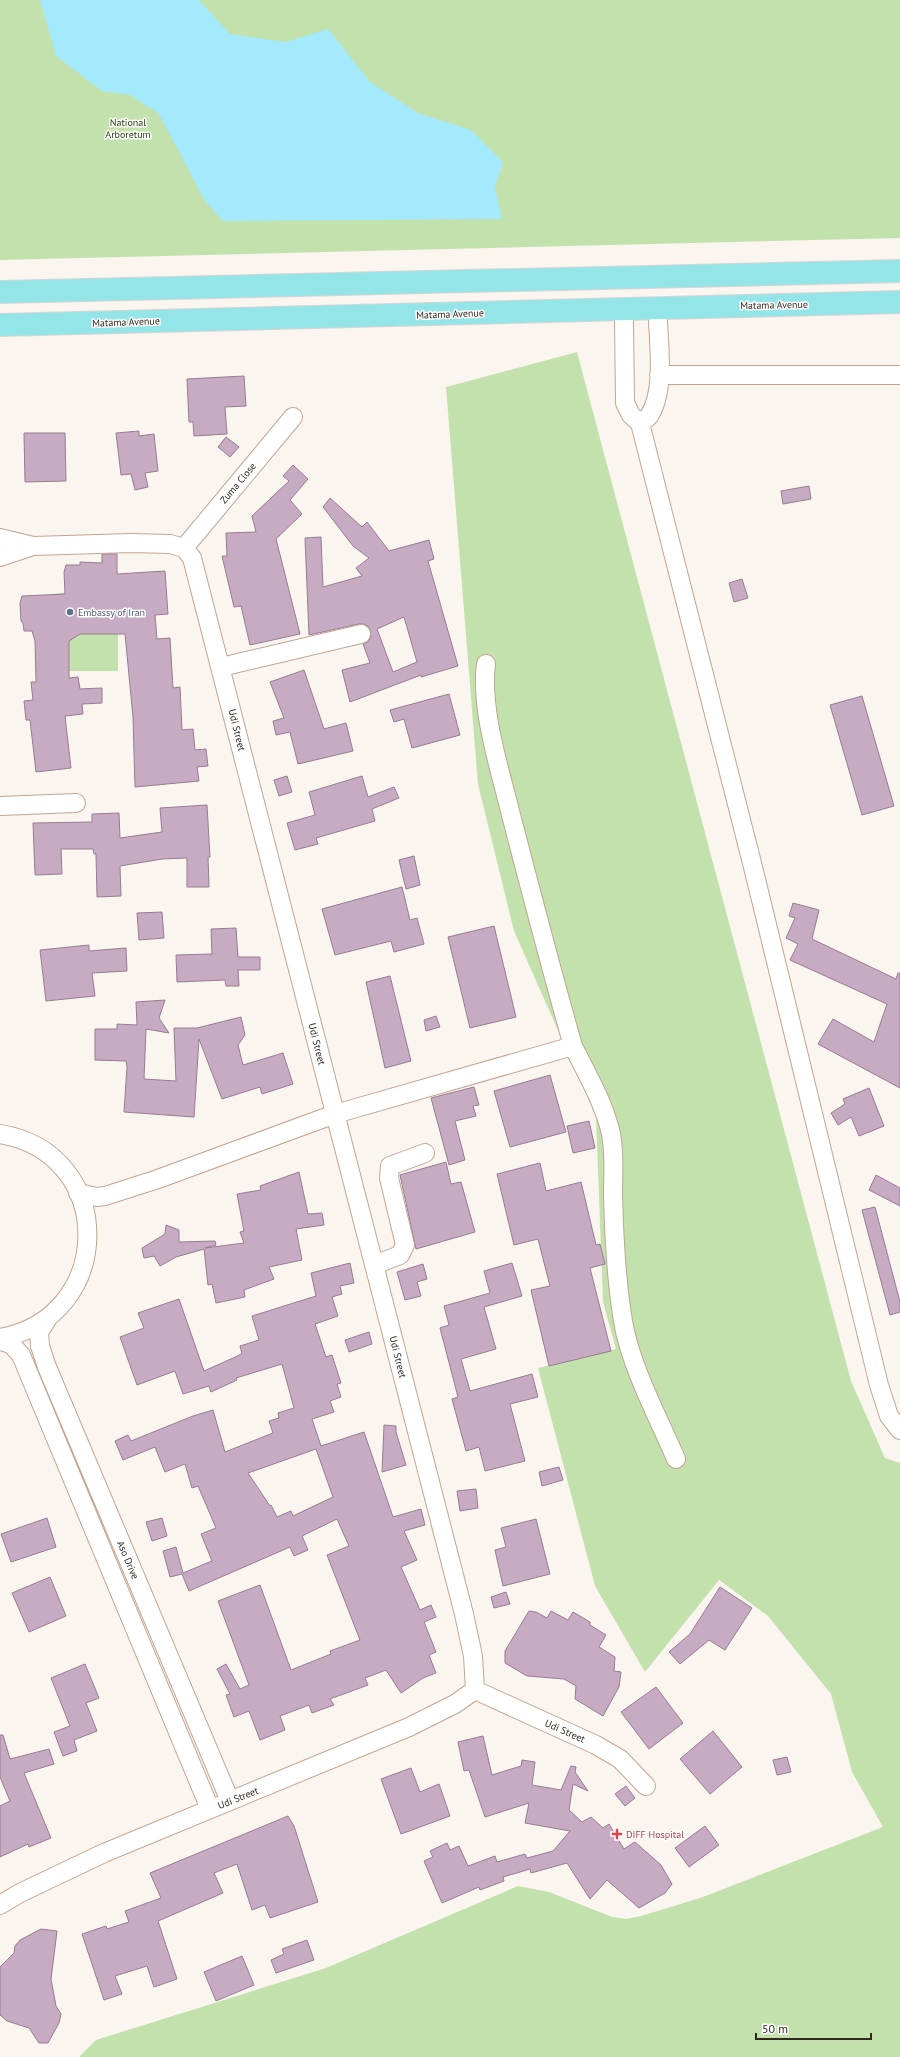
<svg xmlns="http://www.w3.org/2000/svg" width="900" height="2057" viewBox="0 0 900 2057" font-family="'PT Sans',sans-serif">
<rect width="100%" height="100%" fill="#fbf5f0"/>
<path fill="#c2e1ad" d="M0 0H900V238L0 260Z
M577 352 851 1381 885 1458 900 1463V2057H79L96 2040 326 1968 518 1886 549 1892 612 1917 626 1919 641 1916 703 1897 883 1827 852 1772 831 1694 768 1616 719 1580 645 1672 595 1586 538 1368 616 1349 603 1302 596 1116 514 931 478 784 446 387Z
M67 592 81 634H113L118 608V671H37L55 604V594Z"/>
<path fill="#a4e9fc" d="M40 0H199L230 34 286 42 328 29 370 82 418 113 471 130 503 162 495 187 502 219 223 221 205 201 159 114 130 95 102 91 56 56Z"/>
<path fill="#c7abc2" stroke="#977c92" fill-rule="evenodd" d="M244 376 246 406 225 407 227 434 194 436 193 422H189L187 379Z
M139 431V436L154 434 158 471 145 473 148 487 135 490 131 474 121 475 116 433Z
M24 433H65L66 481 25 482Z
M226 437 239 447 230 457 218 447Z
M293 465 308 479 290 500 302 514 276 539 300 634 250 645 241 606 234 607 222 556H227L226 533 256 532 252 516 289 481 283 476Z
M809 486 811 499 783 504 781 491Z
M330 498 362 527 367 522 389 551 429 540 434 559 428 561 458 666 421 677V675L350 702 342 670 370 663 363 644 368 642 371 637 369 627 364 624H359L309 635 305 538 321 537 323 587 362 576 356 568 369 558 353 546 323 507ZM404 617 417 662 393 672 377 629Z
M102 554H117V574L165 571 168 614 155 615 157 639 170 638 173 688 180 687 182 730 193 729 195 750 206 749 208 766 197 767 199 781 135 787 133 717 125 634H80L69 641V678L78 677 80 689 102 688V703L82 704 83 714 65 716 71 768 36 772 30 720H26L24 701 33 700 31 682H36L35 641 32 631H24L23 623 21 621 20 603 22 596 65 594 64 572 66 565H80V562L102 563Z
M742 579 748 598 734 602 729 583Z
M304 670 324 729 346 723 353 751 298 764 290 732 276 735 273 721 284 718 270 682Z
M449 694 460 735 412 748 404 719 394 722 390 710Z
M862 696 894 806 862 815 830 705Z
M287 776 292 792 279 796 274 780Z
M362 776 368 797 394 787 399 798 372 809 375 821 316 838 318 844 295 850 287 823 315 815 309 792Z
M207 805 210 857H208L209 887H187V858L162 859 120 866 121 896 97 897 96 854H94L93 849H61L62 874 35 875 33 823 92 822V814L119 813 120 838 162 832 160 808Z
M414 856 420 885 406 889 399 860Z
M402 887 410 920 417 918 424 944 394 952 391 941 335 955 322 909Z
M793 903 819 910 812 939 896 979 898 973H900V1088L818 1044 833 1019 874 1042 887 1004 790 960 798 944 786 938 795 918 789 916Z
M162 912 164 938 139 940 137 913Z
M494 926 516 1017 470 1028 448 937Z
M236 928 238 957H260V970H238L239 986H226L225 980 177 982 176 955 212 954 211 929Z
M89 945V951L126 948 127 971 92 973 95 996 46 1001 40 950Z
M390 976 411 1061 385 1068 366 982Z
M165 1000 159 1018 169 1033 146 1029 144 1079 176 1081 174 1028H197L241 1017 245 1035 238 1045 243 1065 283 1053 293 1084 262 1094 260 1087 222 1099 199 1039 194 1117 124 1112 127 1067 126 1061 95 1060V1029H117V1024L137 1025 136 1002Z
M436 1016 440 1027 426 1031 424 1020Z
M550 1075 566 1132 510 1147 494 1091Z
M474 1087 479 1105 473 1106 476 1116 455 1121 465 1160 449 1165 431 1098Z
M869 1088 884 1126 859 1136 851 1117 838 1125 831 1113 845 1104 843 1099Z
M589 1121 595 1148 573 1153 567 1126Z
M446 1162 451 1184 461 1182 475 1232 416 1249 400 1175Z
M540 1163 546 1191 581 1182 596 1245 600 1244 605 1264 590 1268 611 1351 549 1366 531 1290 550 1286 538 1239 514 1245 497 1174Z
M299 1172 308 1214 322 1213 324 1225 296 1229 302 1260 269 1267 274 1279 244 1290 245 1297 216 1303 212 1284 208 1285 204 1249 176 1257 160 1266 154 1256 144 1258 142 1248 165 1234 166 1225 179 1230V1242L215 1241 216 1245 205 1248 244 1243 240 1232 244 1231 237 1194 261 1190 260 1186Z
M876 1175 900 1188V1206L869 1190Z
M875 1207 900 1302V1312L890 1315 862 1210Z
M350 1263 354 1283 340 1286 342 1294 332 1297 338 1316 315 1324 326 1357 332 1355 341 1383 337 1384 341 1397 330 1401 334 1412 312 1419 321 1446 364 1432 393 1517 421 1509 425 1525 404 1531 417 1560 401 1567 420 1610 431 1605 436 1617 424 1622 436 1652 429 1655 436 1673 423 1678 401 1693 386 1670 365 1678 368 1685 330 1699 334 1705 312 1713 309 1705 280 1716 285 1730 260 1740 249 1711 234 1717 226 1695 230 1694 217 1669 226 1664 240 1689 249 1685 218 1601 260 1585 291 1670 331 1654 330 1651 360 1640 327 1555 349 1546 337 1519 302 1536 308 1550 294 1556 290 1547 189 1591 182 1574 170 1577 163 1551 176 1547 183 1573 212 1561 201 1534 216 1528 198 1486 192 1488 185 1464 165 1472 155 1447 123 1460 115 1441 128 1435 131 1441 193 1416 213 1410 225 1452 273 1433 269 1421 279 1418 278 1413 294 1408 282 1364 236 1378 237 1380 211 1392 209 1386 183 1394 175 1371 137 1385 120 1337 144 1328 138 1313 179 1299 204 1371 242 1354 240 1346 259 1340 252 1316 316 1296 311 1273ZM316 1449 333 1497 293 1516 291 1511 277 1517 271 1505 270 1506 248 1473Z
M512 1263 522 1296 484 1307 496 1349 461 1359 470 1391 532 1374 538 1397 510 1404 525 1461 485 1471 479 1447 466 1451 452 1399 458 1397 440 1328 449 1325 444 1306 490 1293 484 1271Z
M423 1264 427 1279 417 1282 421 1296 405 1300 397 1272Z
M369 1332 372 1344 349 1352 345 1340Z
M384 1425 396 1426V1432L406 1465 382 1472Z
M559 1467 563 1480 542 1486 539 1472Z
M476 1489 478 1508 460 1511 457 1491Z
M47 1518 56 1547 11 1562 1 1534Z
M162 1518 167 1536 152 1541 146 1522Z
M536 1519 550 1574 503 1586 495 1550 506 1547 501 1528Z
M50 1577 66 1616 29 1632 12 1593Z
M720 1587 752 1608 725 1650 709 1640 680 1664 669 1652 690 1634Z
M506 1592 510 1604 494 1608 491 1597Z
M529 1611 536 1612 547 1618 551 1611 568 1620 573 1612 590 1622V1625L606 1635 599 1647 615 1657 614 1671 621 1672 619 1687 603 1716 575 1699 576 1686 564 1679 527 1676 505 1663V1651Z
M85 1664 99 1698 86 1703 97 1731 74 1740 77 1751 63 1756 54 1732 70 1726 51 1678Z
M656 1687 683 1723 649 1749 621 1712Z
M713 1731 742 1767 710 1794 680 1759Z
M0 1735H3L10 1759 49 1749 54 1764 24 1773 51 1838 29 1847 28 1844 0 1857V1806L10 1801 0 1777Z
M483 1736 492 1775 521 1766 522 1760 535 1762 532 1785 561 1790 571 1766 576 1767 575 1772 588 1791 573 1784 569 1810 582 1822 591 1817 603 1828 609 1824 624 1849 635 1842 661 1865 672 1884 665 1893 639 1908 607 1880 590 1899 567 1863 531 1873 530 1869 503 1877 504 1881 480 1890 479 1887 442 1903 424 1861 433 1857 430 1851 447 1843 450 1850 459 1846 468 1866 495 1856 497 1862 525 1854 527 1858 553 1851 570 1831 525 1823 529 1803 485 1817 469 1770 464 1771 458 1742Z
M787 1757 791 1772 777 1775 773 1760Z
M411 1768 420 1792 439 1784 450 1816 401 1834 381 1779Z
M626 1786 635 1798 625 1806 615 1794Z
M288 1816 294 1826 318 1902 270 1918 265 1905 252 1910 237 1864 214 1873 223 1893 158 1921 177 1979 154 1987 147 1966 115 1976 122 1994 104 2000 82 1934 106 1926 107 1929 129 1922 125 1911 161 1898 150 1873Z
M705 1826 719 1845 689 1867 675 1848Z
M41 1929 57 1931 51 1979 56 2006 61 2014 59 2023 48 2043H39L29 2028 7 2021 0 2015V1967L14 1953 15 1946 20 1940Z
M307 1940 314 1960 276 1973 271 1960 284 1954 282 1949Z
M242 1956 254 1985 216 2001 204 1972Z"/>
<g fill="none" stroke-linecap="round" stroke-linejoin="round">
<defs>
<path id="minor" d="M624 321 625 403 631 415 640 423 753 867 879 1385 889 1416 900 1430
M659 375H900
M640 423C643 421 647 419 649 416 665 392 659 347 658 320
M0 538 33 546 131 543 170 544 184 548 192 558 464 1614 473 1656 475 1690
M184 548 293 417
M0 557 33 546
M221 667 361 634
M0 806 76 803
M573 1046C587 1074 604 1103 611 1134 615 1155 613 1174 613 1194 614 1237 616 1279 623 1321 630 1365 658 1417 676 1459
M0 1134C117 1153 116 1317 0 1338
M78 1193 97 1197 105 1196 158 1179 335 1114 573 1046C551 969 531 892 511 815 500 770 480 709 486 664
M374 1265 400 1255 405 1245 389 1178 390 1166 425 1153
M48 1318 39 1332 40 1346 47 1367 230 1801
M0 1341 11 1344 21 1355 210 1809
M0 1905 20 1893 104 1853 409 1727 455 1704 475 1690 596 1745 620 1759 646 1786"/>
<path id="major" d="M0 292 900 271
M0 325 900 302"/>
</defs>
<use href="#minor" stroke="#c2a590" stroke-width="20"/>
<use href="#major" stroke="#d6d4d2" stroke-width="24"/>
<use href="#minor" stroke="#fff" stroke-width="18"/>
<use href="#major" stroke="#94e5e8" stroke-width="22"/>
</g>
<circle fill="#5c6f8a" stroke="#fff" stroke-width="1.5" cx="70" cy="612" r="4"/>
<path fill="#e0444e" stroke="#fff" stroke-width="1.5" d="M615 1828h4v4h4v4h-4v4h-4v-4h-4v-4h4z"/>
<g text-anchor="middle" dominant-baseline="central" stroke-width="3" stroke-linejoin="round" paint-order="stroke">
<g font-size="10" fill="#1d3a00" stroke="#fff">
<text x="128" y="122">National<tspan x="128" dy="12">Arboretum</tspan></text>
</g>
<g font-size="10" fill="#32271e" stroke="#fff">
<text transform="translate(774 305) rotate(-1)">Matama Avenue</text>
<text transform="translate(450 314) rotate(-2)">Matama Avenue</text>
<text transform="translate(126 322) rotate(-2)">Matama Avenue</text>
<text transform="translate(238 483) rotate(-50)">Zuma Close</text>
<text transform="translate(237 730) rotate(76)">Udi Street</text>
<text transform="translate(317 1044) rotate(76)">Udi Street</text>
<text transform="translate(398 1357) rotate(76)">Udi Street</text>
<text transform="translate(128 1560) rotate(67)">Aso Drive</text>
<text transform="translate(565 1731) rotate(24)">Udi Street</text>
<text transform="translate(238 1798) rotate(-22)">Udi Street</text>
</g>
<g font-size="10" fill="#4e5e75" stroke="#fff" text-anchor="start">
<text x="78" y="612">Embassy of Iran</text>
</g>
<g font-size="10" fill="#be3a42" stroke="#fff" text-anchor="start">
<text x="626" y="1834">DIFF Hospital</text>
</g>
</g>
<path d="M756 2033v6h115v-6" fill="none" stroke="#32271e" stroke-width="2"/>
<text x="762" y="2033" font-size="12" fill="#32271e" stroke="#ffffff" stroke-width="3" paint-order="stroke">50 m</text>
</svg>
